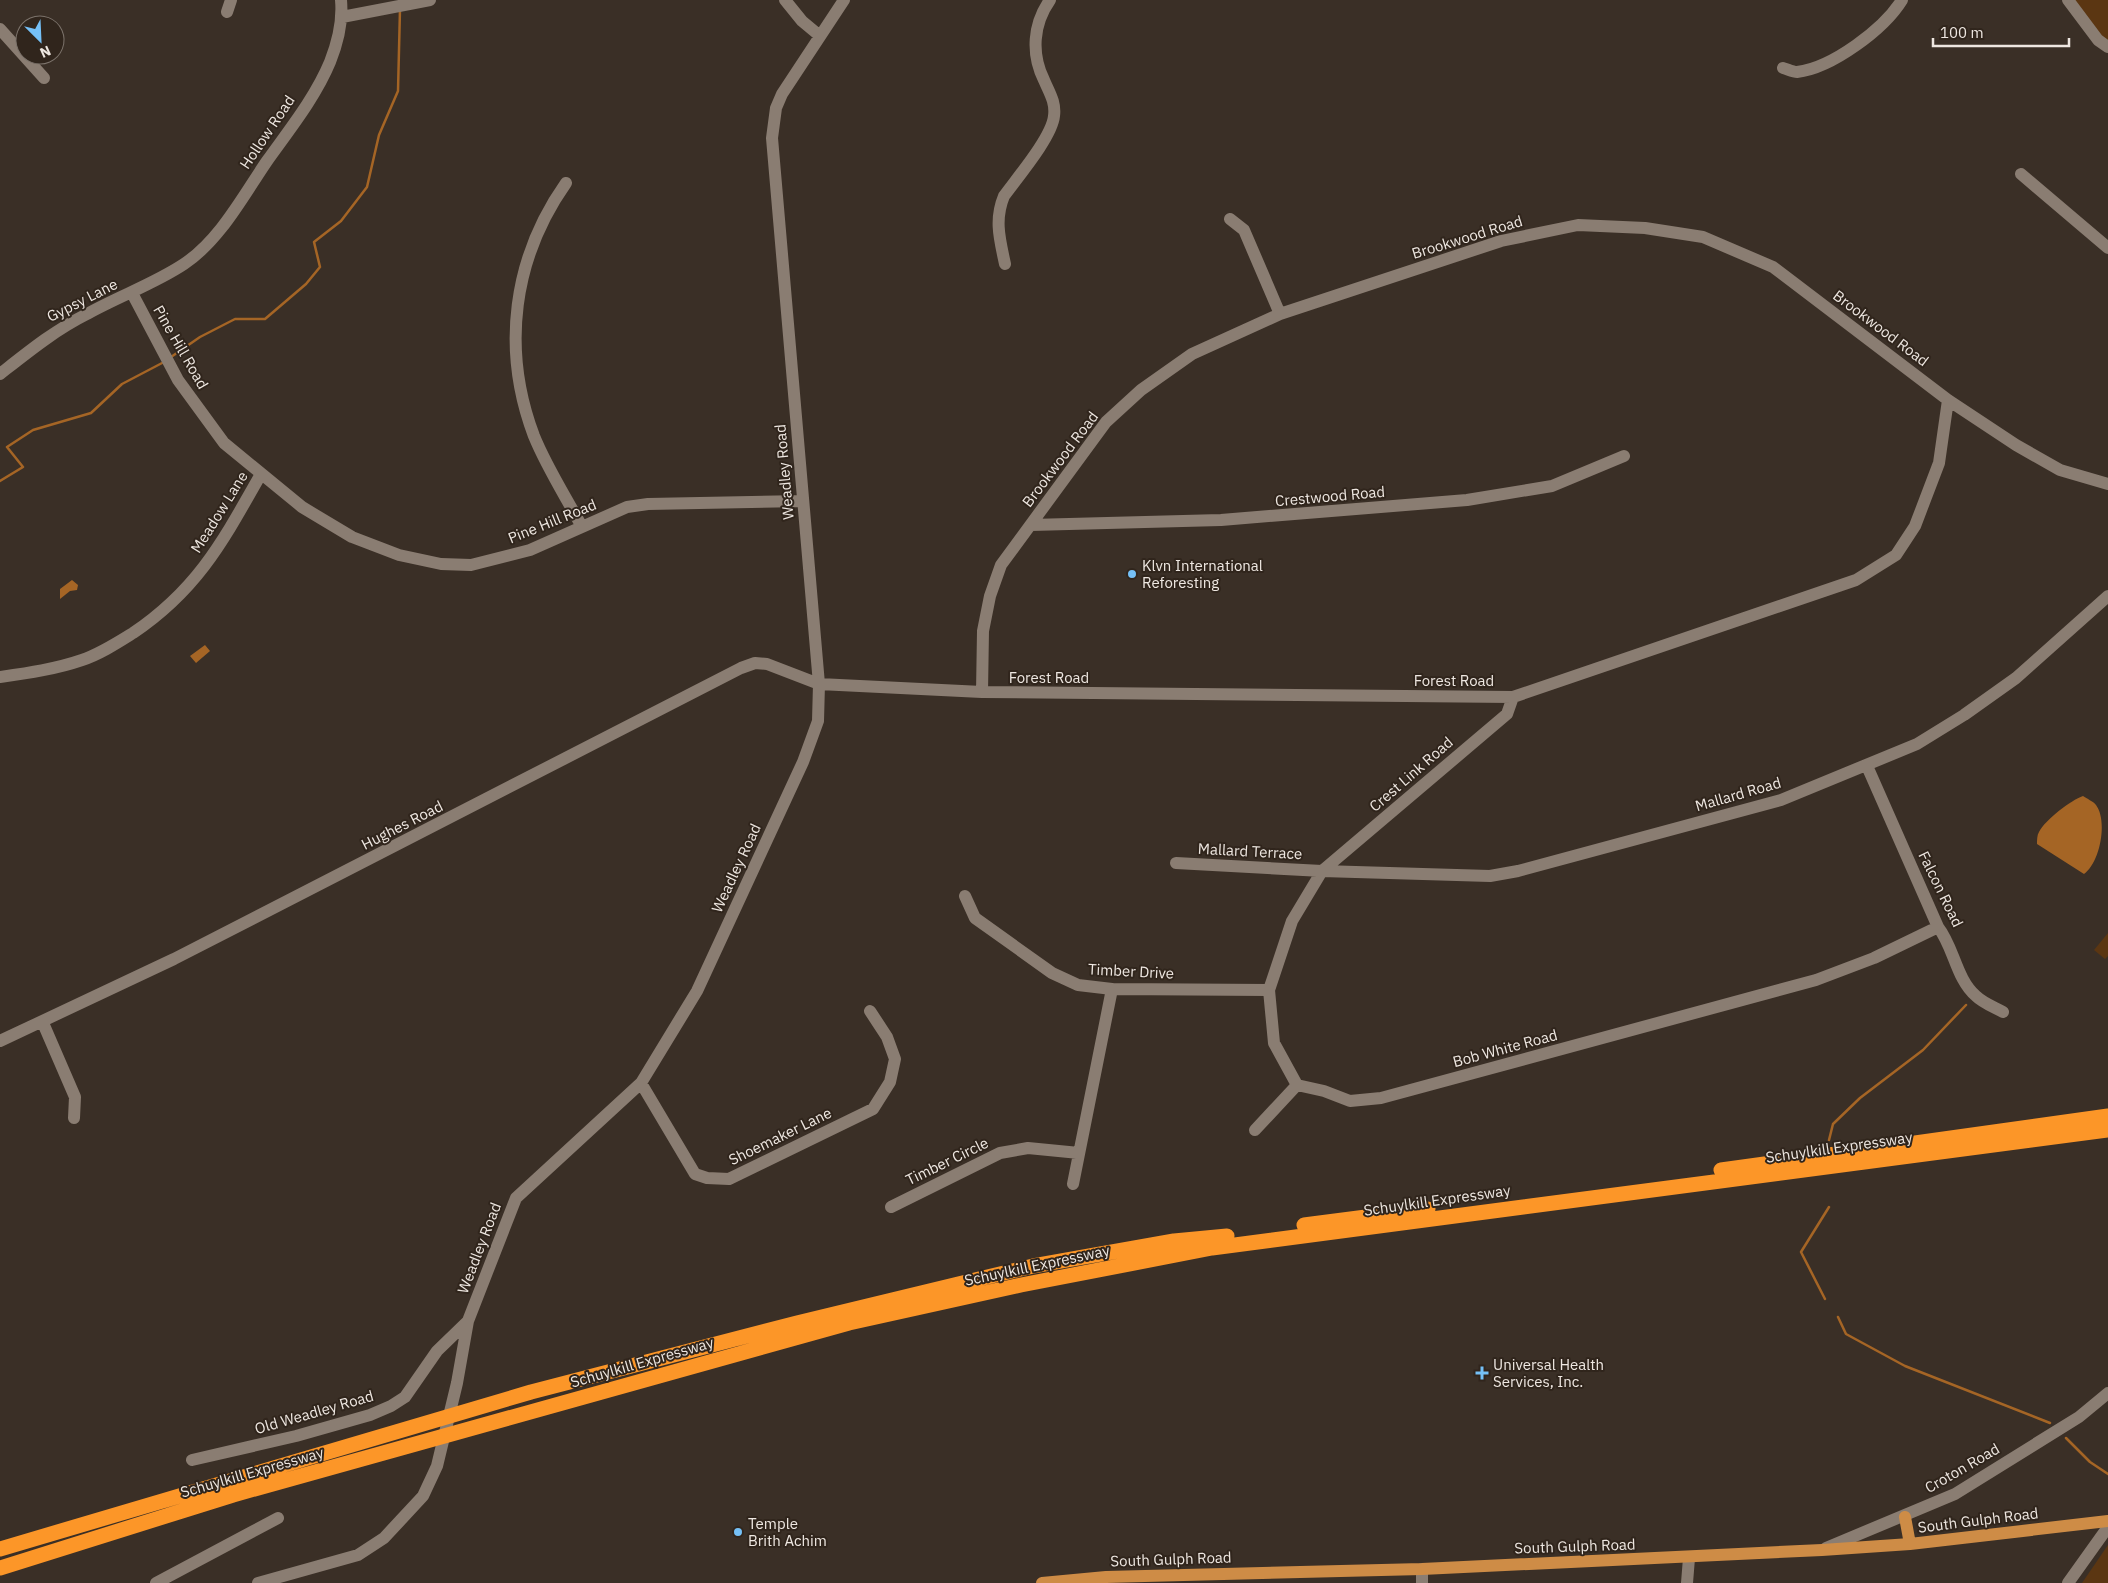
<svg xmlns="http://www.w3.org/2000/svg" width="2108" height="1583" viewBox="0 0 2108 1583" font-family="'IBM Plex Sans',sans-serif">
<rect width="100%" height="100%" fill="#3a2f26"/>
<path fill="#5b3612" d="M2068 0H2108V47Z
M2108 933V956L2105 959 2094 950Z
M2108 1545V1583H2082Z"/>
<path fill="#a56525" d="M72 580 78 585 77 590 70 591 60 599V589Z
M205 645 210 651 196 663 190 656Z
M2083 796C2087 799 2093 801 2096 805 2108 821 2100 863 2084 874L2037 844C2037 840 2037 835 2039 832 2045 820 2071 800 2083 796Z"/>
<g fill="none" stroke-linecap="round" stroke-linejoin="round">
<path stroke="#a56525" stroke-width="2.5" d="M171 357 200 337 235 319H265L306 284 320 267 314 242 341 221 367 187 379 135 398 91 400 9
M0 481 23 467 7 447 33 430 91 413 122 384 164 362
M1829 1140 1833 1124 1860 1098 1923 1050 1966 1005
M1825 1299 1801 1252 1829 1207
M1838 1317 1846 1334 1905 1366 2050 1423
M2066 1438 2090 1462 2108 1474"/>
<path stroke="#8a7d72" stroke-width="12" d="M785 0 802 21 820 36
M2068 0 2098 40 2108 47
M227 12 231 0
M342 17 430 0
M0 29 44 78
M1783 68C1787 69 1793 72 1797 72 1832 68 1884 29 1902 0
M2021 174 2108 248
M566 183C513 258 501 349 534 436 547 468 566 497 582 527
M1230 219 1244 230 1280 314
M1005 264C1000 240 994 220 1004 196 1017 178 1052 137 1054 116 1056 102 1049 92 1044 80 1031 54 1033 24 1050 0
M132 293 178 380 224 443 302 507 352 537 399 555 441 564 471 565 530 550 627 507 648 504 803 501
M0 374C28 352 55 330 87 314 119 296 154 284 184 264 220 240 243 196 267 161 289 130 315 98 330 62 338 42 343 22 341 0
M1031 525 1221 520 1467 500 1552 486 1624 456
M0 677C28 673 56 669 82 660 100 654 117 643 133 633 198 589 223 541 261 474
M982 692 983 631 990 596 1001 565 1106 422 1141 390 1192 354 1280 314 1501 241 1578 225 1645 228 1703 237 1773 267 1948 400 2016 445 2060 470 2108 484
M1513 697 1507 714 1322 871 1292 921 1269 990 1274 1043 1297 1085 1324 1091 1350 1101 1381 1098 1816 980 1874 958 1938 927
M1867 766 1938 927C1954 947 1956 979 1976 996 1983 1003 1994 1007 2003 1012
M1176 863 1322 871 1490 876 1518 871 1781 800 1917 744 1964 715 2016 678 2108 596
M965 896 975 918 1052 973 1078 985 1112 989 1269 990
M43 1023 75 1097 74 1118
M0 1041 174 959 741 668 755 663 767 664 819 684 982 692 1513 697 1856 580 1896 555 1915 526 1939 463 1948 400
M641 1083 695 1174 707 1178 729 1179 873 1109 890 1082 895 1059 887 1037 870 1011
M1255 1130 1297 1085
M1073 1184 1112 989
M891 1207 1000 1153 1028 1148 1079 1153
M192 1460 296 1436 370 1415 391 1406 405 1397 437 1351 468 1321
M1826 1548 1955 1494 2079 1417 2108 1393
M1422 1569V1583
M156 1583 278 1518
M258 1583 358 1555 384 1538 423 1496 437 1466 457 1383 468 1321 516 1198 641 1083 697 991 803 762 818 721 819 684 772 138 776 108 782 94 844 0
M1687 1583 1689 1558
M2068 1583 2108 1527"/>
<path stroke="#ce8c46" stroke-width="12" d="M1905 1517 1910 1544
M1042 1583 1106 1577 1422 1569 1822 1550 1910 1544 2108 1521"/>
<path stroke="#fc9628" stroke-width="15" d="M1721 1170 2108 1116
M1304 1225 1428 1209
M0 1549 531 1392 797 1323 1033 1266 1174 1241 1227 1236
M0 1568 233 1495 849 1323 1021 1285 1212 1248 2108 1130"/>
</g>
<g fill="#75c0f6" stroke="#30251c" stroke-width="2">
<circle cx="1132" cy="574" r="5"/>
<path d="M1479.5 1365.5h5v5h5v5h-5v5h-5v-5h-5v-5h5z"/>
<circle cx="738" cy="1532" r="5"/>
</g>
<g text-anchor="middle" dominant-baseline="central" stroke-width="4" stroke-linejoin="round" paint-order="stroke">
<g font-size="15" fill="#eee7e1" stroke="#30251c">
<text transform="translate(267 132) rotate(-56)">Hollow Road</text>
<text transform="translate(1467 237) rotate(-17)">Brookwood Road</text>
<text transform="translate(82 300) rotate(-27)">Gypsy Lane</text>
<text transform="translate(1881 328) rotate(37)">Brookwood Road</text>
<text transform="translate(181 347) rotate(60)">Pine Hill Road</text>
<text transform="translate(1060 459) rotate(-53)">Brookwood Road</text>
<text transform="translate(784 472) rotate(-95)">Weadley Road</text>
<text transform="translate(1330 496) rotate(-5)">Crestwood Road</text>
<text transform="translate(219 512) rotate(-58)">Meadow Lane</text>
<text transform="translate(552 521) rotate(-22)">Pine Hill Road</text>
<text x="1049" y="677">Forest Road</text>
<text x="1454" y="680">Forest Road</text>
<text transform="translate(1411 774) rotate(-41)">Crest Link Road</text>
<text transform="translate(1738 794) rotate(-16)">Mallard Road</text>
<text transform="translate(402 825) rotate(-27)">Hughes Road</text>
<text transform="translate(1250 851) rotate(3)">Mallard Terrace</text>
<text transform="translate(736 868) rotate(-65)">Weadley Road</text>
<text transform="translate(1941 889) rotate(64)">Falcon Road</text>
<text transform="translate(1131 971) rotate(3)">Timber Drive</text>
<text transform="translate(1505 1048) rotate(-15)">Bob White Road</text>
<text transform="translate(780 1136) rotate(-26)">Shoemaker Lane</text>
<text transform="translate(1839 1147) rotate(-8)">Schuylkill Expressway</text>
<text transform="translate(947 1161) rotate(-26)">Timber Circle</text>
<text transform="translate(1437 1200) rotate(-8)">Schuylkill Expressway</text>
<text transform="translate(479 1248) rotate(-69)">Weadley Road</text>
<text transform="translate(1037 1265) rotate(-12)">Schuylkill Expressway</text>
<text transform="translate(642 1362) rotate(-16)">Schuylkill Expressway</text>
<text transform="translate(314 1412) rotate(-16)">Old Weadley Road</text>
<text transform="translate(1962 1468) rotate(-30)">Croton Road</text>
<text transform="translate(252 1472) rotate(-16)">Schuylkill Expressway</text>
<text transform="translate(1978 1520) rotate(-7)">South Gulph Road</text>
<text transform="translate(1575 1546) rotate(-2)">South Gulph Road</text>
<text transform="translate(1171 1559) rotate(-2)">South Gulph Road</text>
</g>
<g font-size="15" fill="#eee7e1" stroke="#30251c" text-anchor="start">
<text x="1142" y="565">Klvn International<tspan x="1142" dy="17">Reforesting</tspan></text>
<text x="1493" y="1364">Universal Health<tspan x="1493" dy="17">Services, Inc.</tspan></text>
<text x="748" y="1523">Temple<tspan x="748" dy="17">Brith Achim</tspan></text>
</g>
</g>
<g transform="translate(40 40) rotate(156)"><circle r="24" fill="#30251c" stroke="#7c736b"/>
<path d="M0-4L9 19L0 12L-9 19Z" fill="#75c0f6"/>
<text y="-8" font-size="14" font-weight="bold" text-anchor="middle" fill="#eee7e1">N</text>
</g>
<path d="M1933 38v8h136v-8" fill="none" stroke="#eee7e1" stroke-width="2.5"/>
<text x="1940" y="38" font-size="15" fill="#eee7e1" stroke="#30251c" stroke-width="4" paint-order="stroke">100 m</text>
</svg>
